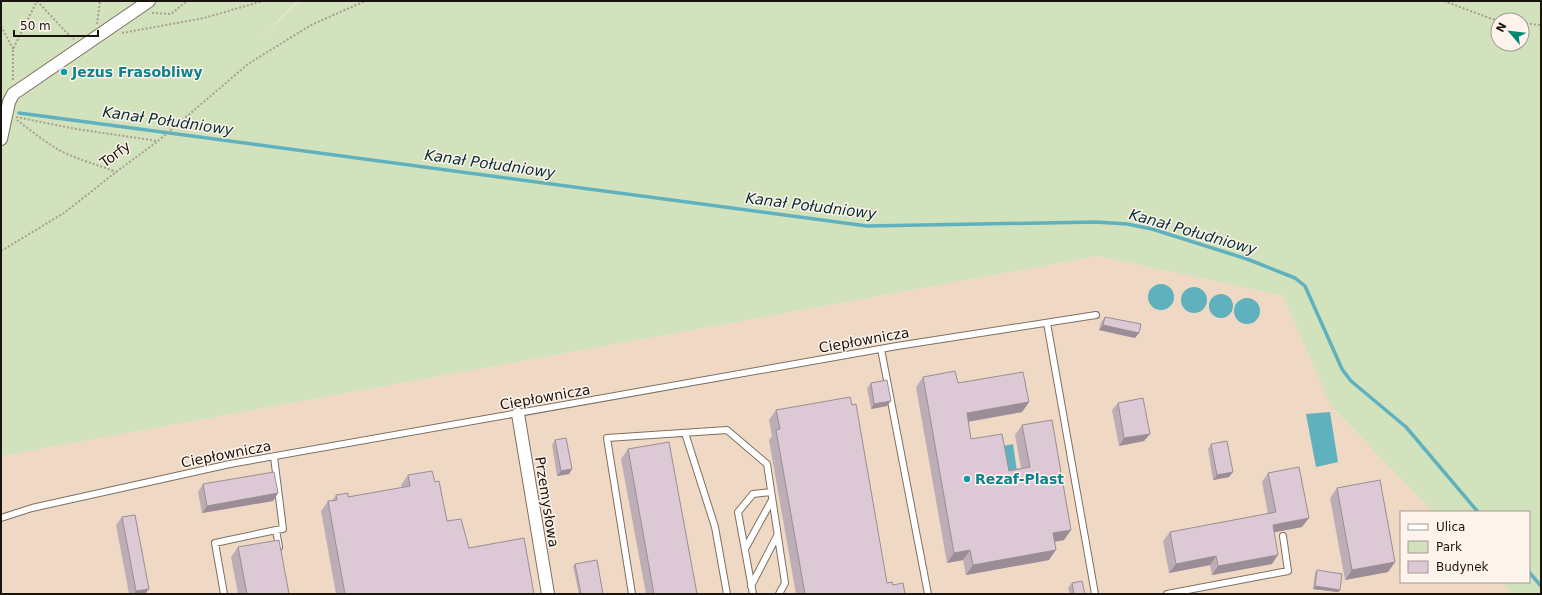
<svg xmlns="http://www.w3.org/2000/svg" width="1542" height="595" viewBox="0 0 1542 595" font-family="'DejaVu Sans',sans-serif">
<rect width="100%" height="100%" fill="#f6e5d6"/>
<path fill="#efd9c4" d="M1098 256 1283 296 1331 406 1433 512H1401V582H1501L1512 594H1V456Z"/>
<path fill="#d1e2bd" fill-rule="evenodd" d="M1 1H297L258 42 299 1H1541V594H1512L1501 582H1529V512H1433L1331 406 1283 296 1098 256 1 456ZM1498 20H1522V44H1498Z"/>
<path fill="#5fb1be" d="M1148 297a13 13 0 1 1 26 0a13 13 0 1 1-26 0Z
M1181 300a13 13 0 1 1 26 0a13 13 0 1 1-26 0Z
M1209 306a12 12 0 1 1 24 0a12 12 0 1 1-24 0Z
M1234 311a13 13 0 1 1 26 0a13 13 0 1 1-26 0Z
M1330 412 1338 462 1316 467 1306 414Z
M1013 444 1017 471 1007 473 1003 446Z"/>
<g fill="none" stroke-linecap="round" stroke-linejoin="round">
<path stroke="#5fb1be" stroke-width="3.5" d="M19 113 867 226 1095 222 1127 224 1152 229 1247 259 1295 278 1305 286 1342 369 1351 381 1406 427 1478 512
M1529 572 1541 586"/>
<defs>
<path id="service" d="M1047 323 1095 594
M881 349 928 594
M685 433 715 527 727 594
M274 457 283 529 276 530
M1 518 32 508 230 464 897 346 1096 315
M745 549 772 500
M751 586 777 536
M224 594 215 543 276 530 279 547
M632 594 607 438 727 430 767 464 785 583 779 594
M753 594 738 512 753 494 771 492
M1167 594 1288 571 1283 536"/>
<path id="minor" d="M1 139 9 102 13 94 149 1
M518 414 548 594"/>
</defs>
<use href="#service" stroke="#7e7062" stroke-width="8"/>
<use href="#minor" stroke="#7e7062" stroke-width="14"/>
<path stroke="#aa9d92" stroke-width="2" stroke-dasharray="2 2" stroke-linecap="butt" d="M37 1 67 33 74 39
M1444 1 1492 19 1502 20
M152 13 171 14 187 1
M1522 23 1541 25
M97 24 100 1
M1 26 13 49
M122 33 204 18 263 1
M13 80V49L37 1
M16 117 76 129 158 141
M17 120C33 132 53 149 72 156 86 162 101 166 116 172
M1 251 64 213 116 172 158 141 248 64 311 25 365 1"/>
<use href="#service" stroke="#fff" stroke-width="6"/>
<use href="#minor" stroke="#fff" stroke-width="12"/>
</g>
<path fill="#bdadb7" d="M1105 317 1135 338 1099 330 1101 322Z
M923 377 958 383 1029 402 1022 412 968 422 971 439 1009 471 1021 468 1015 435 1022 425 1071 530 1064 540 1055 542 1049 560 966 575 963 560 947 563 916 387Z
M871 383 887 406 871 409 867 388Z
M1118 403 1150 434 1144 441 1119 446 1112 410Z
M776 410 887 583 893 585 905 594H796L769 440 772 436 769 420Z
M555 440 572 469 569 474 557 476 552 445Z
M1211 444 1229 477 1213 480 1208 449Z
M628 449 697 594H646L621 459Z
M1268 473 1302 527 1274 532 1272 564 1212 575 1210 565 1169 573 1163 541 1170 532 1268 514 1262 482Z
M408 475 435 482 447 521 469 548 534 594H336L321 511 328 501H332L336 495 348 497 402 488 401 485Z
M203 484 278 493 273 501 202 513 198 492Z
M1337 488 1395 562 1388 572 1345 580 1330 498Z
M122 517 145 594H129L116 525Z
M238 547 289 594H238L231 557Z
M575 564 603 594H579L573 566Z
M1317 570 1340 590 1338 592 1313 589 1315 573Z
M1072 583 1085 594H1070L1068 588Z"/>
<path fill="#9a8d95" d="M1103 325 1139 333 1135 338 1099 330Z
M891 401 887 406 871 409 874 404Z
M1029 402 1022 412 960 423 967 413Z
M1150 434 1144 441 1119 446 1124 438Z
M572 469 569 474 557 476 561 471Z
M1233 472 1229 477 1213 480 1217 475Z
M278 493 273 501 202 513 207 506Z
M1309 518 1302 527 1266 534 1273 525Z
M1071 530 1064 540 1046 543 1053 533Z
M970 550 963 560 947 563 954 553Z
M1056 550 1049 560 966 575 973 565Z
M1278 555 1272 564 1212 575 1218 566Z
M1216 556 1210 565 1169 573 1176 564Z
M1395 562 1388 572 1345 580 1352 570Z
M1315 586 1340 590 1338 592 1313 589Z
M149 589 145 594H134L136 591Z"/>
<path fill="#dcc9d5" stroke="#9a8d95" d="M1105 317 1141 324 1139 333 1103 325Z
M955 371 958 383 1023 372 1029 402 967 413 971 439 1002 434 1009 471 1030 467 1022 425 1052 420 1071 530 1053 533 1056 550 973 565 970 550 954 553 923 377Z
M887 380 891 401 874 404 871 383Z
M850 397 852 405 856 404 887 583 892 582 893 585 903 583 905 594H805L776 430 780 429 776 410Z
M1143 398 1150 434 1124 438 1118 403Z
M566 438 572 469 561 471 555 440Z
M1227 441 1233 472 1217 475 1211 444Z
M669 442 697 594H654L628 449Z
M1299 467 1309 518 1273 525 1278 555 1218 566 1216 556 1176 564 1170 532 1276 512 1268 473Z
M432 471 435 482 439 481 447 521 461 519 469 548 524 538 534 594H345L328 501 337 500 336 495 348 493V497L410 486 408 475Z
M274 472 278 493 207 506 203 484Z
M1380 480 1395 562 1352 570 1337 488Z
M135 515 149 589 136 591 122 517Z
M279 540 289 594H247L238 547Z
M597 560 603 594H581L575 564Z
M1317 570 1342 574 1340 590 1315 586Z
M1082 581 1085 594H1074L1072 583Z"/>
<g fill="#0f9aa8" stroke="#fef4eb" stroke-width="1.5">
<circle cx="64" cy="72" r="4"/>
<circle cx="967" cy="479" r="4"/>
</g>
<g text-anchor="middle" dominant-baseline="central" stroke-width="3" stroke-linejoin="round" paint-order="stroke">
<g font-size="14" font-weight="bold" fill="#0d838f" stroke="#fef4eb" text-anchor="start">
<text x="72" y="72">Jezus Frasobliwy</text>
<text x="975" y="479">Rezaf-Plast</text>
</g>
<g font-size="14" fill="#1a140f" stroke="#fef4eb">
<text transform="translate(115 154) rotate(-36)">Torfy</text>
<text transform="translate(864 340) rotate(-10)">Ciepłownicza</text>
<text transform="translate(545 397) rotate(-10)">Ciepłownicza</text>
<text transform="translate(226 454) rotate(-11)">Ciepłownicza</text>
<text transform="translate(547 502) rotate(81)">Przemysłowa</text>
</g>
<g font-size="15" font-style="italic" fill="#063036" stroke="#fef4eb">
<text transform="translate(168 121) rotate(8)">Kanał Południowy</text>
<text transform="translate(490 164) rotate(8)">Kanał Południowy</text>
<text transform="translate(811 206) rotate(7)">Kanał Południowy</text>
<text transform="translate(1193 232) rotate(16)">Kanał Południowy</text>
</g>
</g>
<rect width="1542" height="595" fill="none" stroke="#1a140f" stroke-width="4"/>
<rect x="1400" y="511" width="130" height="72" fill="#fef4eb" stroke="#a39a93"/>
<rect x="1408" y="524" width="20" height="6" fill="#ffffff" stroke="#a39a93"/>
<text x="1436" y="531" font-size="12" fill="#1a140f">Ulica</text>
<rect x="1408" y="541" width="20" height="12" fill="#d1e2bd" stroke="#a39a93"/>
<text x="1436" y="551" font-size="12" fill="#1a140f">Park</text>
<rect x="1408" y="561" width="20" height="12" fill="#dcc9d5" stroke="#a39a93"/>
<text x="1436" y="571" font-size="12" fill="#1a140f">Budynek</text>
<g transform="translate(1510 32) rotate(298)"><circle r="19" fill="#fef4eb" stroke="#a39a93"/>
<path d="M0-3L7 15L0 10L-7 15Z" fill="#00896f"/>
<text y="-6" font-size="11" font-weight="bold" text-anchor="middle" fill="#1a140f">N</text>
</g>
<path d="M14 30v6h84v-6" fill="none" stroke="#1a140f" stroke-width="2"/>
<text x="20" y="30" font-size="12" fill="#1a140f" stroke="#fef4eb" stroke-width="3" paint-order="stroke">50 m</text>
</svg>
